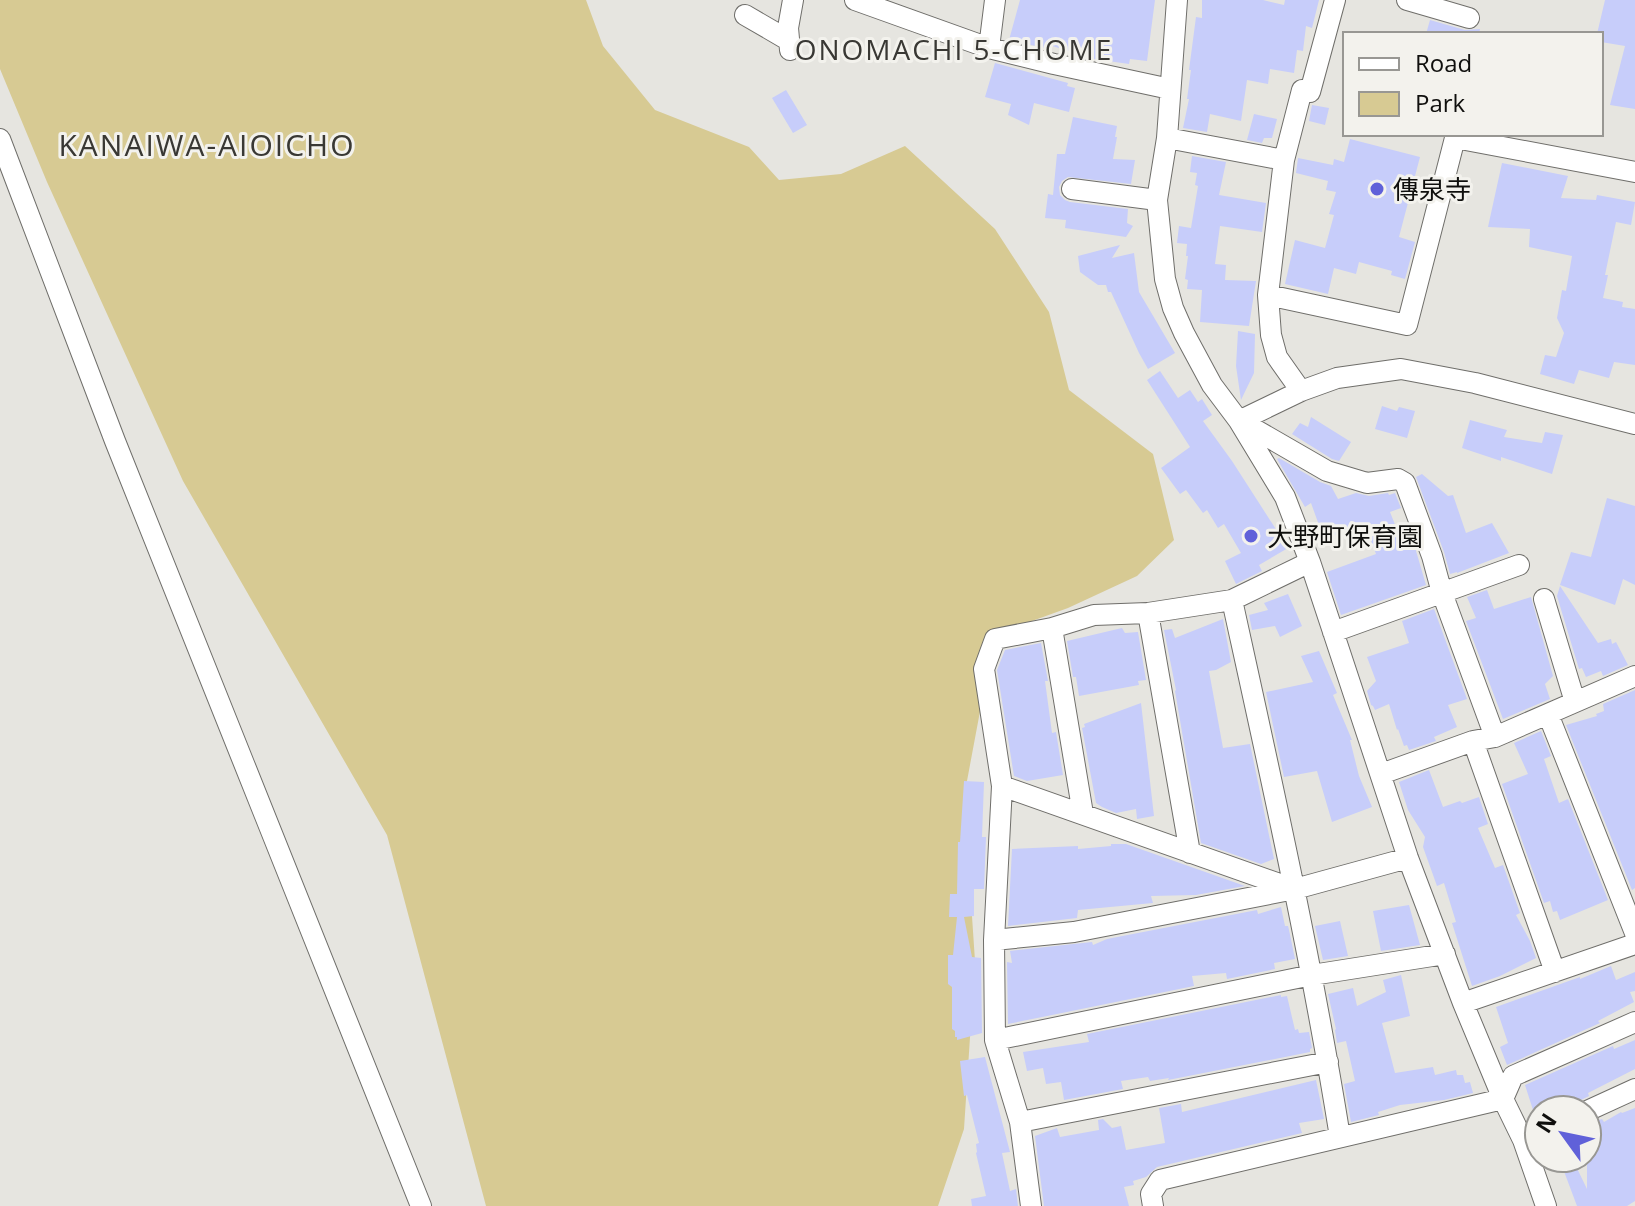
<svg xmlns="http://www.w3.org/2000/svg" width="1635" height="1206" viewBox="0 0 1635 1206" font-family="'Open Sans','Noto Sans JP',sans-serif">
<rect width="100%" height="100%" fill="#e6e5e0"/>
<path fill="#d7ca93" d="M0 0H586L603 46 655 110 749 147 779 180 841 174 905 146 995 229 1049 312 1069 390 1153 454 1174 540 1137 576 1068 608 1004 631 987 674 964 797 975 961 964 1129 938 1206H486L387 835 183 481 47 182 0 69Z"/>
<path fill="#c7cdfa" d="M1020 0H1155L1147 61 1130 59 1129 64 1094 59 1046 44 1044 48 1009 40Z
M1202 0H1263L1284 5 1285 0H1319L1312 28 1306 26 1303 51 1297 50 1294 73 1270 69 1268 84 1247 80 1241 121 1210 114 1207 132 1183 128 1189 99H1187L1191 70H1189L1196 17 1202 18Z
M1605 0H1635V109L1610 105 1625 46 1601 42V34H1597Z
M1430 20 1465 30 1480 29 1479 34H1426Z
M995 63 1068 83 1067 86 1075 88 1069 112 1034 103 1029 125 1008 115 1011 104 985 97Z
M786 90 807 125 793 133 772 98Z
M1312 105 1329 108 1325 125 1309 121Z
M1254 114 1277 119 1272 138H1264L1262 143 1247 140Z
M1073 117 1117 126 1115 137H1117L1113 159 1135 160 1131 184 1068 177 1062 181 1059 187 1060 195 1065 200 1070 202 1128 209 1127 223 1133 226 1126 237 1065 228 1066 220 1045 218 1048 194 1053 195 1057 154H1065Z
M1350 139 1420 157 1399 237 1415 242 1405 279 1391 275 1392 271 1359 262 1356 274 1334 268 1328 294 1285 284 1295 240 1325 248 1334 215 1329 214 1336 192 1326 190 1328 181 1296 173 1298 158 1333 165 1334 159 1344 162Z
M1192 156 1226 162 1219 195 1266 203 1262 232 1220 226 1215 264 1226 265 1225 280 1256 281 1249 326 1200 322 1202 290 1187 289 1188 280 1185 279 1188 256H1186L1187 244 1177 243 1179 226 1191 228 1198 186 1195 185 1197 173 1190 172Z
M1502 163 1568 176 1561 198 1596 200 1597 195 1635 202 1631 225 1616 222 1605 275H1608L1603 298 1623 302 1622 307 1635 309V365L1614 362 1609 378 1579 370 1574 384 1540 374 1545 355 1556 357 1564 333 1557 318 1562 290 1566 291 1572 256 1529 247 1530 229 1488 227Z
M1120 245 1112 258 1134 253 1139 292 1175 353 1148 369 1139 353 1111 292H1108L1106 285H1098L1080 272 1078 256Z
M1238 331 1255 334 1254 373 1241 400 1236 366Z
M1160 371 1178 398 1190 390 1198 402 1202 399 1212 415 1203 421 1232 461 1288 548 1259 565 1262 571 1236 584 1225 561 1241 553 1224 524 1218 528 1207 510 1203 513 1186 490 1180 494 1161 468 1190 447 1147 380Z
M1382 406 1397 411 1399 407 1415 411 1407 438 1375 429Z
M1311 417 1351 442 1339 461 1332 459 1292 434 1300 423 1308 427Z
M1470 420 1507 430 1504 437 1542 443 1545 432 1563 435 1552 474 1501 457V461L1462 448Z
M1279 458 1320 482 1331 486 1338 499 1356 493 1369 496 1388 493 1389 495 1395 493 1401 508 1390 512 1404 547 1414 544 1426 585 1341 615 1327 572 1376 554 1365 525 1324 539 1311 503 1305 507 1277 459Z
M1422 474 1448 496 1453 495 1466 533 1492 523 1509 553 1457 573V572L1450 574 1444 552 1416 477Z
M1607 498 1635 506V585L1623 579 1615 605 1560 585 1571 552 1591 557Z
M1560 586 1598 643 1611 639 1612 644 1616 642 1628 665 1603 676 1601 671 1586 677 1582 668 1579 669 1557 596Z
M1487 590 1494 609 1531 597 1553 676 1545 684 1550 699 1503 719 1466 621 1476 618 1467 597Z
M1288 594 1302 626 1280 637 1275 626 1252 630 1249 615 1268 610 1264 603Z
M1434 609 1467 699 1448 705 1457 727 1434 737 1436 741 1409 750 1407 745 1404 746 1398 729 1397 730 1389 704 1375 710 1373 706 1371 705 1367 691 1376 681 1367 657 1409 643 1402 621Z
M1223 619 1231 662 1216 670 1209 671 1223 748 1250 744 1274 859 1261 864 1201 843 1175 691 1176 690 1164 630 1172 629 1175 638Z
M1122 628 1125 633 1138 632 1146 680 1138 681 1139 685 1079 696 1076 677H1073L1067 641Z
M1041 643 1048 681H1045L1052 733 1056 732 1063 775 1027 781 1014 776 997 670 1005 650Z
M1319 651 1337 693 1333 695 1352 740H1350L1359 776 1372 807 1332 822 1317 771 1284 777 1266 692 1313 682 1301 656Z
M1635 690V888L1632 890 1566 725 1597 716 1596 714 1604 711 1603 704Z
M1141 703 1154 816 1137 819 1136 809 1116 813 1102 807 1096 803 1082 728 1085 727 1084 724Z
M1541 731 1551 756 1544 759 1559 803 1568 799 1608 900 1560 920 1557 911 1553 912 1550 901 1544 903 1502 784 1528 774 1514 743Z
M1429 770 1443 807 1460 801 1462 803 1479 797 1488 824 1478 828 1495 868 1503 865 1520 913 1516 915 1530 941 1536 958 1500 976 1472 986 1452 923 1456 922 1444 883 1437 886 1423 847 1425 837 1408 810 1399 782Z
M964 781 984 782 982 837H986L984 889H974V916L964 917 972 957 981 958 982 1033 957 1040V1037H955V1031L952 1029V987L948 984V955H953L957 917H949L950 894H957L958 842H960Z
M1111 844H1126L1245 886 1196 895 1151 896 1153 903 1078 910 1077 918 1008 926 1012 849 1078 846V849L1111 846Z
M1409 905 1420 945 1381 951 1373 911Z
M1281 907 1285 926H1288L1289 930 1295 959 1274 963 1275 969 1227 979 1226 973 1192 976 1194 986 1008 1024 1007 962 1012 963 1010 951 1092 942 1093 945 1107 939 1257 910 1258 914Z
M1340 921 1348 956 1323 960 1315 926Z
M1611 966 1616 980 1635 972V991L1630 992 1634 1002 1598 1021 1600 1023 1507 1065 1500 1047 1508 1043 1496 1007 1580 977V979Z
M1401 975 1410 1016 1382 1023 1395 1073 1433 1067 1435 1075 1456 1070 1457 1075H1463L1465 1083 1470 1082 1473 1093 1444 1100 1400 1105 1378 1112 1379 1115 1351 1122 1344 1084 1355 1081 1346 1041 1337 1043 1335 1030 1336 1029 1328 994 1353 988 1357 1006 1386 992 1383 980Z
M1281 995V997L1287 996 1295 1030 1298 1029 1299 1033 1309 1032 1312 1048 1310 1049V1052L1168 1080 1169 1078 1150 1081 1148 1077 1121 1081 1123 1089 1064 1100 1061 1082 1046 1084 1043 1068 1027 1071 1023 1052 1089 1042 1087 1034Z
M1635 1040V1069L1588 1093 1589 1096 1581 1100 1576 1105 1562 1110H1533L1525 1085 1613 1046 1614 1049Z
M985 1057 1010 1152 1002 1153 1010 1191 1016 1189 1018 1206H972L971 1199 986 1196 976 1153 977 1152 976 1144 979 1143 967 1095 964 1096 960 1061Z
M1316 1080 1324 1119 1299 1123 1302 1133 1157 1167 1146 1177 1133 1181 1134 1185 1124 1187 1129 1206H1044L1035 1136 1057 1128 1060 1137 1099 1130 1098 1120 1103 1119 1112 1128 1121 1126 1126 1150 1165 1143 1159 1108 1181 1104 1182 1112Z
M1635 1108V1201L1627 1206H1577L1559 1158H1572L1587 1189V1124L1602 1119 1604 1122 1621 1112 1622 1113Z"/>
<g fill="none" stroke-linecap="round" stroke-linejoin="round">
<defs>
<path id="minor" d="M855 0 989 48 1054 64 1170 89
M1177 0 1167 138 1157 200 1165 279 1173 308 1184 333 1212 385 1239 421 1285 497 1310 562 1408 858 1463 1003 1503 1099 1523 1140 1546 1206
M1407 0 1469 18
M745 15 788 40
M989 48 995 0
M790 50 788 28 793 0
M1167 138 1284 160
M0 139 115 441 421 1206
M1072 189 1157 200
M1268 295 1407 325 1455 138 1635 172
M1301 391 1277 357 1271 335 1268 295 1284 160 1302 90 1310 92 1335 0
M1239 421 1301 391 1337 378 1401 369 1475 383 1635 424
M1242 422 1327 471 1367 483 1398 479 1405 483 1432 556 1442 593 1495 737
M1544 599 1575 702
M1232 600C1271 778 1311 956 1340 1137
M1148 613 1190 853
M1052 628 1083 814
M1333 632 1519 565
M1548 714 1635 933
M1473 741 1555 972
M1381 774 1473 741 1495 737 1635 676
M1002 786 1291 888
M994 940 1074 932 1295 889 1408 858
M1463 1003 1635 944
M995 1040 1312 975 1445 954
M1587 1111 1635 1089
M1020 1122 1328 1062
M1031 1206 1020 1122 995 1040 994 940 1002 786 984 669 995 639 1052 628 1094 615 1148 613 1232 600 1310 562
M1153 1206 1151 1194 1160 1180 1503 1099 1513 1076 1635 1022"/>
</defs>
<use href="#minor" stroke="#6f6e6a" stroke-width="22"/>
<use href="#minor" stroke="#fff" stroke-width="20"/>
</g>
<g fill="#6061d9" stroke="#f3f2ed" stroke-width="3">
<circle cx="1377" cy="189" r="8"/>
<circle cx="1251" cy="536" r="8"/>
</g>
<g text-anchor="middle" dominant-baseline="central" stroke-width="6" stroke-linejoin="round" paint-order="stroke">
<g font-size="26" fill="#0f0f0d" stroke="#f3f2ed" text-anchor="start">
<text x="1393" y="189">傳泉寺</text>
<text x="1267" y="536">大野町保育園</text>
</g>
<g font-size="28" letter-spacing="2" fill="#393834" stroke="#f3f2ed">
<text x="954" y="49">ONOMACHI 5-CHOME</text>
</g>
<g font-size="30" letter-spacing="2" fill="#393834" stroke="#f3f2ed">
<text x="207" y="144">KANAIWA-AIOICHO</text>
</g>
</g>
<rect x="1343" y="32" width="260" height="104" fill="#f3f2ed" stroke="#989793" stroke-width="2"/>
<rect x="1359" y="58" width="40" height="12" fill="#ffffff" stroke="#989793" stroke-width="2"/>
<text x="1415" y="72" font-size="24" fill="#0f0f0d">Road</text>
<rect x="1359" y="92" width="40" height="24" fill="#d7ca93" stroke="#989793" stroke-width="2"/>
<text x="1415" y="112" font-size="24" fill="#0f0f0d">Park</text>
<g transform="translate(1563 1134) rotate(303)"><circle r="38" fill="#f3f2ed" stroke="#989793" stroke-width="2"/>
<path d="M0-6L14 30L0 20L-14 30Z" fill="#6061d9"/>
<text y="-12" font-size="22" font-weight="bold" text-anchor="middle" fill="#0f0f0d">N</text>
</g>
</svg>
